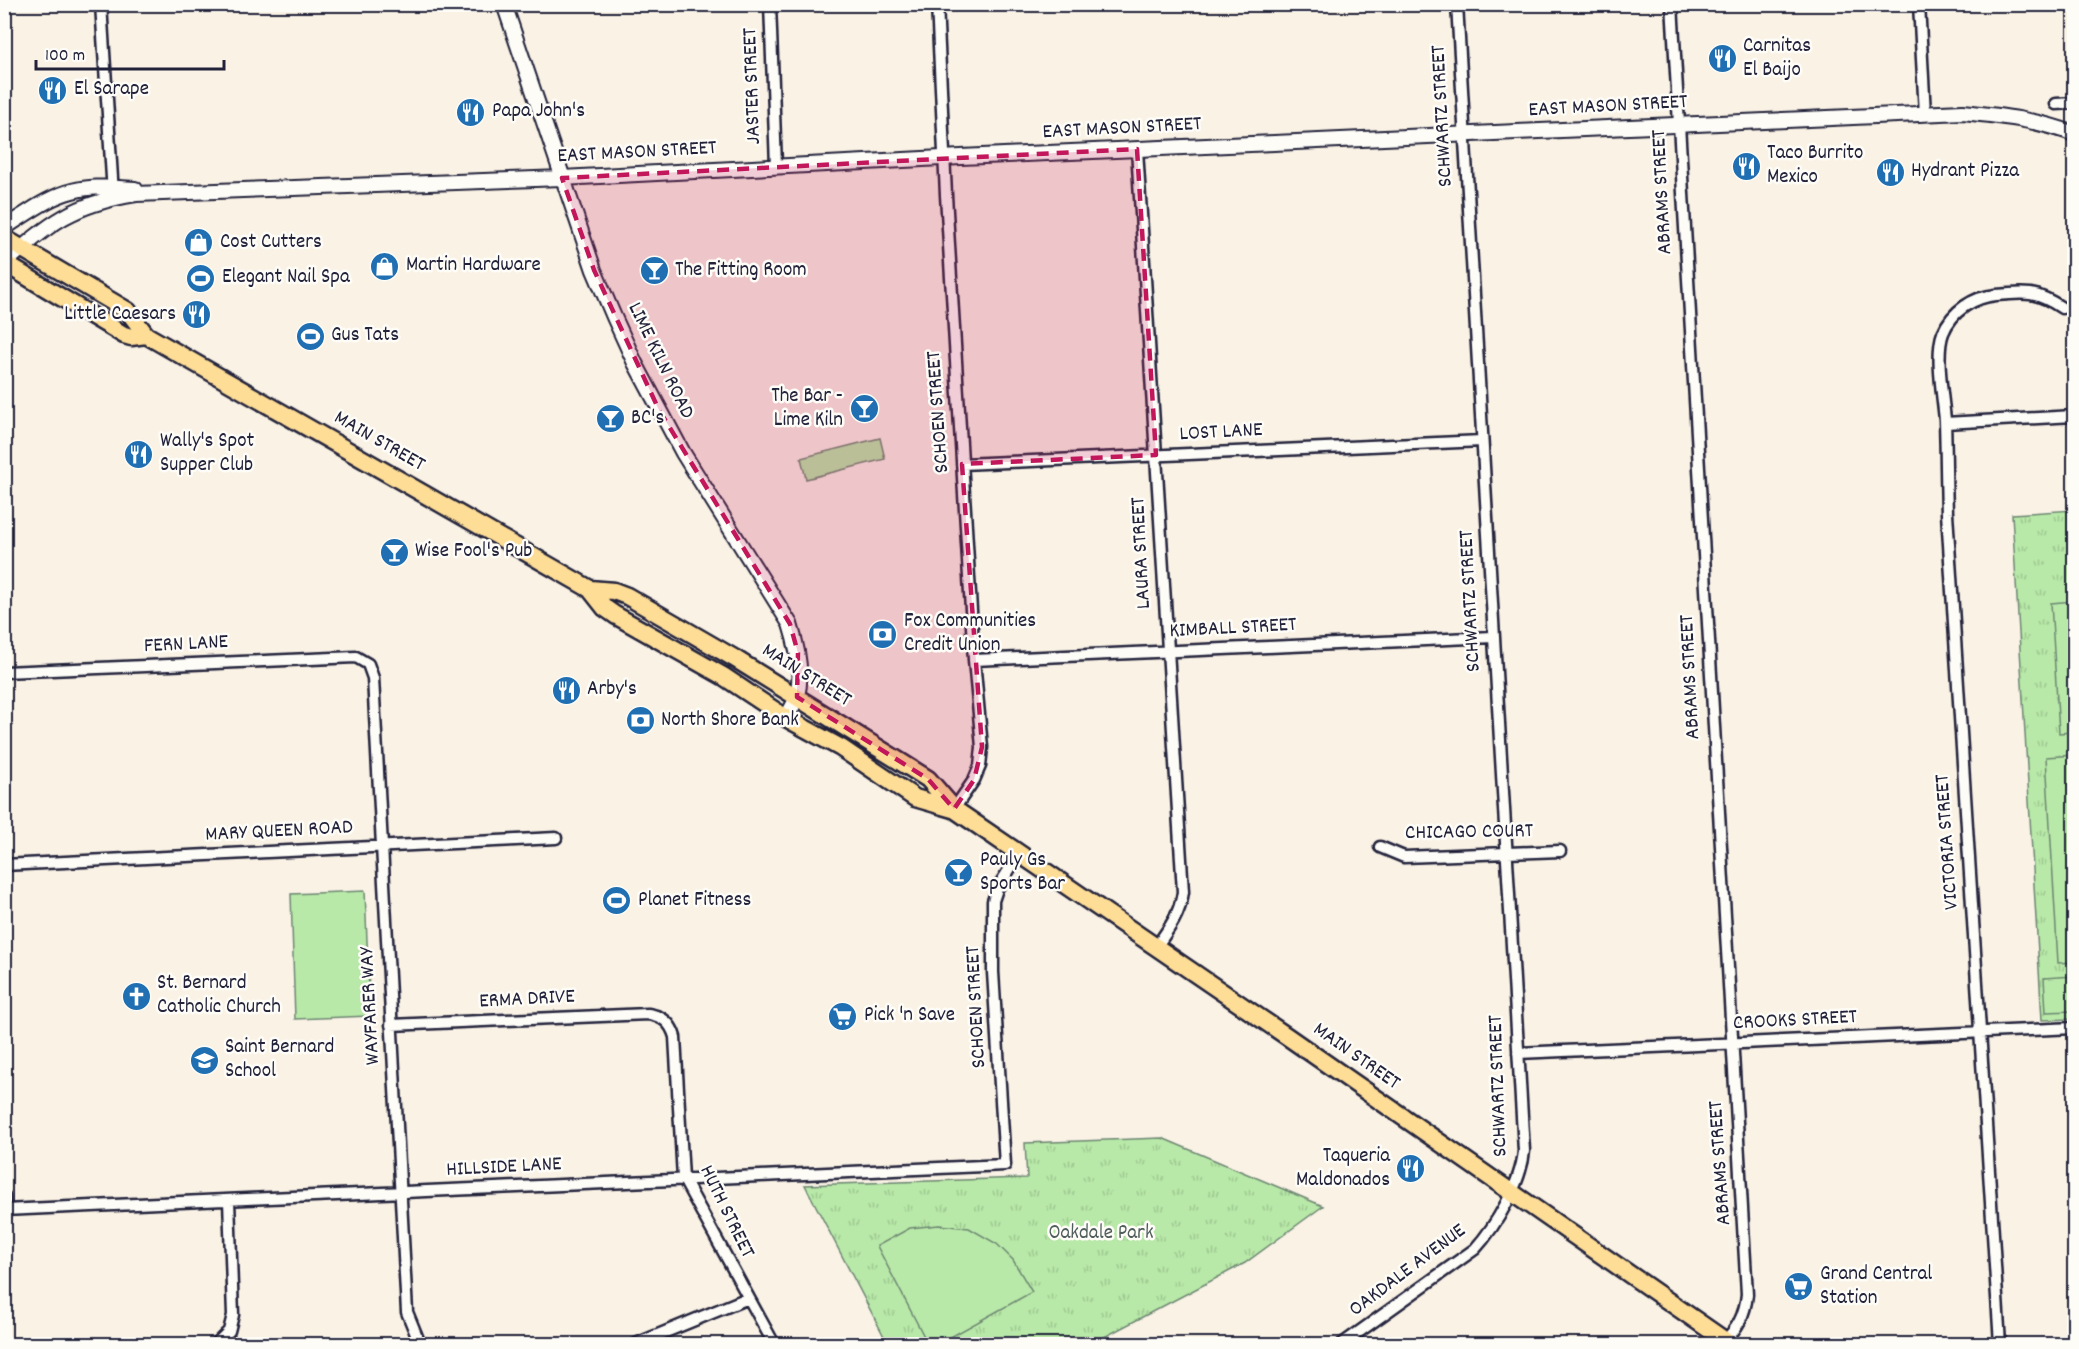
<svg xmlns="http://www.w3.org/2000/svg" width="2079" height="1349" viewBox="0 0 2079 1349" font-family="Dekko,sans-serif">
<defs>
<pattern id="park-tufts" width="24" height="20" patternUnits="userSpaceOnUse" patternTransform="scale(1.5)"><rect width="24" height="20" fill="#b8e9a8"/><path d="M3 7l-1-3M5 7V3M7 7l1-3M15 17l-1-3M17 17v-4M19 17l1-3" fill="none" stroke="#9ec892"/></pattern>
</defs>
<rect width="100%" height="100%" fill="#f9f2e5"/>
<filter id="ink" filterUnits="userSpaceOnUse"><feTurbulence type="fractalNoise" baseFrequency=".0167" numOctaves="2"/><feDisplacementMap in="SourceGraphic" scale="12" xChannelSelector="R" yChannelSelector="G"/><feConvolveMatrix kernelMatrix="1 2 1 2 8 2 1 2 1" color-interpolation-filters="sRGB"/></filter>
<g filter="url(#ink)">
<path fill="url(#park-tufts)" stroke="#6d8672" stroke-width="1.5" d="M2074 510V1019L2042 1020 2012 514Z
M1162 1138 1323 1206 1245 1263 1091 1344H888L805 1185 1027 1178 1025 1143Z"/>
<path fill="#b8e9a8" stroke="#6d8672" stroke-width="1.5" d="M880 438 885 459 806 479 801 458Z
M2074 601V732L2059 733 2051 603Z
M2074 755V962L2058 963 2046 757Z
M365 891 370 1016 295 1019 291 894Z
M2074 976V1011L2046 1012 2044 978Z
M939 1225 969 1228 997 1244 1013 1260 1032 1292 938 1344H928L877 1246 910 1228Z"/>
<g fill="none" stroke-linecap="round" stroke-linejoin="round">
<defs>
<path id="street" d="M101 4 113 194
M770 4 776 166
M937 4 946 195 974 660 982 747 980 766 974 780 954 809
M1672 4 1747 1294C1745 1316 1737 1329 1722 1344
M1919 4 1925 114
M2056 104 2074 103
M1137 149 1183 892C1180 914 1169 929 1156 947
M1945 423 2074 416
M962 464 1482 441
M974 660 1493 637
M4 672 356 657 368 664 373 678 407 1312 420 1344
M1380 847 1404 857 1560 851
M4 865 556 838
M391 1025 648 1014C663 1016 671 1023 675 1037L683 1178 774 1344
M1518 1053 2074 1028
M4 1196 5 1210
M4 1210 1005 1165 993 972V901L997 889 1019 854
M216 1344 229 1331 233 1315 229 1200
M636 1344 748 1298
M1342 1344 1475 1249C1496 1226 1521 1183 1524 1151L1457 4
M2000 1344 1947 513C1946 482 1946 451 1945 420 1943 397 1935 354 1943 333 1952 311 1973 297 1996 295 2025 292 2037 291 2062 308"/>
<path id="secondary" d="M504 4 594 270 614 317 635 363 683 453 790 624C797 646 803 673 797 696 795 703 790 711 786 718
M4 228C57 193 70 183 135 189
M4 264C51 222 73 204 136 194L562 178 961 157 1963 112C2001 116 2039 120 2074 134"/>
<path id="primary" d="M4 238 128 311 146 335 590 589 605 608 615 615 723 676 786 718 841 748 915 798 953 809
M4 263 124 335 131 337 146 335
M590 589 614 591 627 596 734 658 928 779 954 809 1288 1037 1730 1344"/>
</defs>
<use href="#street" stroke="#22223b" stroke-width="15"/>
<use href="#secondary" stroke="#22223b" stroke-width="18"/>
<use href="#primary" stroke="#22223b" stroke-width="21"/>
<use href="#street" stroke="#fdfcf7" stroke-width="10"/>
<use href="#secondary" stroke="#fdfcf7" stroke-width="14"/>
<use href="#primary" stroke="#fedd96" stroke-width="16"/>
</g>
</g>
<path fill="#c2185b" fill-opacity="0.2" stroke="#c2185b" stroke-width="4.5" stroke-dasharray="12 8" stroke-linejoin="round" d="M1137 149 1156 455 962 464 982 747 974 780 954 809 928 779 797 697 798 653 790 624 659 410 594 270 562 178Z"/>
<defs>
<symbol id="restaurant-disc" viewBox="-11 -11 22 22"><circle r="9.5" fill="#1f6fb2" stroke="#fdfcf7"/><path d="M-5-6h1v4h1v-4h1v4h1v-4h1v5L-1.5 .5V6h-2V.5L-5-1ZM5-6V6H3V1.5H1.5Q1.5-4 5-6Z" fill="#fff"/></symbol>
<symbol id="shop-disc" viewBox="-11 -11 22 22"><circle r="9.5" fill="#1f6fb2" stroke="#fdfcf7"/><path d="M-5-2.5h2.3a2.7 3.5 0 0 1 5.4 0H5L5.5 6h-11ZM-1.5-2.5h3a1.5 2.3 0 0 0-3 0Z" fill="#fff"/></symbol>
<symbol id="bar-disc" viewBox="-11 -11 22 22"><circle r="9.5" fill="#1f6fb2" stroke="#fdfcf7"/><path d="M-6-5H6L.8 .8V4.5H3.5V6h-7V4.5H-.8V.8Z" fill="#fff"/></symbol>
<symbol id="stadium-disc" viewBox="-11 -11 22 22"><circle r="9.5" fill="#1f6fb2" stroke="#fdfcf7"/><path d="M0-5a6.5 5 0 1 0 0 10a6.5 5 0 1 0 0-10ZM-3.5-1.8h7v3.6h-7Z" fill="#fff"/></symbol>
<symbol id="bank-disc" viewBox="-11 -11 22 22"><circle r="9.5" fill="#1f6fb2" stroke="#fdfcf7"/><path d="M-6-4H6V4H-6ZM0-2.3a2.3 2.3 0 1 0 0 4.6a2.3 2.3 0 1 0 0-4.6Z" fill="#fff"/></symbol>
<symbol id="church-disc" viewBox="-11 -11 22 22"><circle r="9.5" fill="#1f6fb2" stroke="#fdfcf7"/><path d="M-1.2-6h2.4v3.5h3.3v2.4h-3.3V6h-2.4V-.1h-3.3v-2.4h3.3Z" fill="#fff"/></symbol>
<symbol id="supermarket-disc" viewBox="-11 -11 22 22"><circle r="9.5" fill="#1f6fb2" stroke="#fdfcf7"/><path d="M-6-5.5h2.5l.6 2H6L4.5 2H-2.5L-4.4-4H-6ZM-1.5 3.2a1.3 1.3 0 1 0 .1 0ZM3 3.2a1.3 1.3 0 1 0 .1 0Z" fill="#fff"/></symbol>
<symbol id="school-disc" viewBox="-11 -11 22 22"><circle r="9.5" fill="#1f6fb2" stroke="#fdfcf7"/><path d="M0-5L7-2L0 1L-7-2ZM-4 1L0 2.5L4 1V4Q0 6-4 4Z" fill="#fff"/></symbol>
</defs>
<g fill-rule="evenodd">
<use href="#restaurant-disc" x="1706" y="42" width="33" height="33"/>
<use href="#restaurant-disc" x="36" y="74" width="33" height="33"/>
<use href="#restaurant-disc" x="454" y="96" width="33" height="33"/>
<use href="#restaurant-disc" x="1730" y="150" width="33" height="33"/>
<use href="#restaurant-disc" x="1874" y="156" width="33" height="33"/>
<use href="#shop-disc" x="182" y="226" width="33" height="33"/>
<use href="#shop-disc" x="368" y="250" width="33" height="33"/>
<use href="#bar-disc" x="638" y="254" width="33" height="33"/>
<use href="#stadium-disc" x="184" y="262" width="33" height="33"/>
<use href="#restaurant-disc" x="180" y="298" width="33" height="33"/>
<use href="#stadium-disc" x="294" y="320" width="33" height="33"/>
<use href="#bar-disc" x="848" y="392" width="33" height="33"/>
<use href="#bar-disc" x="594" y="402" width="33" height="33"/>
<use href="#restaurant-disc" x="122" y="438" width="33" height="33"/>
<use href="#bar-disc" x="378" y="536" width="33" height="33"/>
<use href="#bank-disc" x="866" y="618" width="33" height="33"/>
<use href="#restaurant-disc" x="550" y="674" width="33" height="33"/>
<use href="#bank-disc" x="624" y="704" width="33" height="33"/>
<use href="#bar-disc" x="942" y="856" width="33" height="33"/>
<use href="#stadium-disc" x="600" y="884" width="33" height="33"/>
<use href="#church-disc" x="120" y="980" width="33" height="33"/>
<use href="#supermarket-disc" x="826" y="1000" width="33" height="33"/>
<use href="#school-disc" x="188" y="1044" width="33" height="33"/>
<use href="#restaurant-disc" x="1394" y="1152" width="33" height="33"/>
<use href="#supermarket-disc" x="1782" y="1270" width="33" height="33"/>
</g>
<g text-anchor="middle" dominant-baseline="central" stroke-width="5" stroke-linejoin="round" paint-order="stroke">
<g font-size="21" fill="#22223b" stroke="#fdfcf7" text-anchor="start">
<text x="1743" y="47">Carnitas<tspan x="1743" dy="24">El Baijo</tspan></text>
<text x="74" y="90">El Sarape</text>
<text x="492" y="112">Papa John's</text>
<text x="1767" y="154">Taco Burrito<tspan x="1767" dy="24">Mexico</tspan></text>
<text x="1911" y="172">Hydrant Pizza</text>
<text x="220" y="243">Cost Cutters</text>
<text x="406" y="266">Martin Hardware</text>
<text x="675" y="271">The Fitting Room</text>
<text x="222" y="278">Elegant Nail Spa</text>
<text x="176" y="315" text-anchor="end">Little Caesars</text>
<text x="331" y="336">Gus Tats</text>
<text x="843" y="397" text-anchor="end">The Bar -<tspan x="843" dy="24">Lime Kiln</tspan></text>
<text x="631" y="419">BC's</text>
<text x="160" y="442">Wally's Spot<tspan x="160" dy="24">Supper Club</tspan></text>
<text x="415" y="552">Wise Fool's Pub</text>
<text x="904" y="622">Fox Communities<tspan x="904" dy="24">Credit Union</tspan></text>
<text x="587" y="690">Arby's</text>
<text x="661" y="721">North Shore Bank</text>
<text x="980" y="861">Pauly Gs<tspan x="980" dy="24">Sports Bar</tspan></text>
<text x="638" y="901">Planet Fitness</text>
<text x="157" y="984">St. Bernard<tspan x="157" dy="24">Catholic Church</tspan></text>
<text x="864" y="1016">Pick 'n Save</text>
<text x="225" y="1048">Saint Bernard<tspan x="225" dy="24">School</tspan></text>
<text x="1390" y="1157" text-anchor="end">Taqueria<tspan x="1390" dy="24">Maldonados</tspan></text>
<text x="1820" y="1275">Grand Central<tspan x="1820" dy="24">Station</tspan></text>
</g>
<g font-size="21" fill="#22223b" stroke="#fdfcf7">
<text transform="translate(753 86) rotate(-92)">JASTER STREET</text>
<text transform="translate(1608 107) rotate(-3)">EAST MASON STREET</text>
<text transform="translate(1443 116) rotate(-93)">SCHWARTZ STREET</text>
<text transform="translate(1122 129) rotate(-3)">EAST MASON STREET</text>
<text transform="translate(637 153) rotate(-3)">EAST MASON STREET</text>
<text transform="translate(1663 192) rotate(-93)">ABRAMS STREET</text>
<text transform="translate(660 361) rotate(64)">LIME KILN ROAD</text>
<text transform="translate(939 412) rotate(-94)">SCHOEN STREET</text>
<text transform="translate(1221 433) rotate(-3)">LOST LANE</text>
<text transform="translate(379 442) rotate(30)">MAIN STREET</text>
<text transform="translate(1142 553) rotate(-93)">LAURA STREET</text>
<text transform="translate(1471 601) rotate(-93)">SCHWARTZ STREET</text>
<text transform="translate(1233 629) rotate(-3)">KIMBALL STREET</text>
<text transform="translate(186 645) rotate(-3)">FERN LANE</text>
<text transform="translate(806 676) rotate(32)">MAIN STREET</text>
<text transform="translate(1691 677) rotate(-93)">ABRAMS STREET</text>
<text transform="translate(279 832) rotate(-3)">MARY QUEEN ROAD</text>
<text transform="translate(1469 833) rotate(-1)">CHICAGO COURT</text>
<text transform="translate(1948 842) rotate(-94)">VICTORIA STREET</text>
<text transform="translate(527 1000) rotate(-3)">ERMA DRIVE</text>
<text transform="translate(371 1006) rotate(-93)">WAYFARER WAY</text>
<text transform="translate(977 1007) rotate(-93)">SCHOEN STREET</text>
<text transform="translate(1795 1021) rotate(-3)">CROOKS STREET</text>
<text transform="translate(1356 1057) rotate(35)">MAIN STREET</text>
<text transform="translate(1499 1086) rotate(-92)">SCHWARTZ STREET</text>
<text transform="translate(1721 1163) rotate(-94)">ABRAMS STREET</text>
<text transform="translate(504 1168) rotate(-3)">HILLSIDE LANE</text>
<text transform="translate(726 1212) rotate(64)">HUTH STREET</text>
<text transform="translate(1408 1271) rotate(-37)">OAKDALE AVENUE</text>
</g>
<g font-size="21" fill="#4f5e5c" stroke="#fdfcf7">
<text x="1101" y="1234">Oakdale Park</text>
</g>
</g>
<rect width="2079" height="1349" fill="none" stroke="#fdfcf7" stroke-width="24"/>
<rect x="12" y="12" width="2055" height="1325" fill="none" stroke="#22223b" stroke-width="2" filter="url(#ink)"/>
<path d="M36 60v9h188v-9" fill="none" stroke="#22223b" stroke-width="3"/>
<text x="45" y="60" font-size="18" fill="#22223b" stroke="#fdfcf7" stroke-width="4.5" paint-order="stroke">100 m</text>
</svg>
